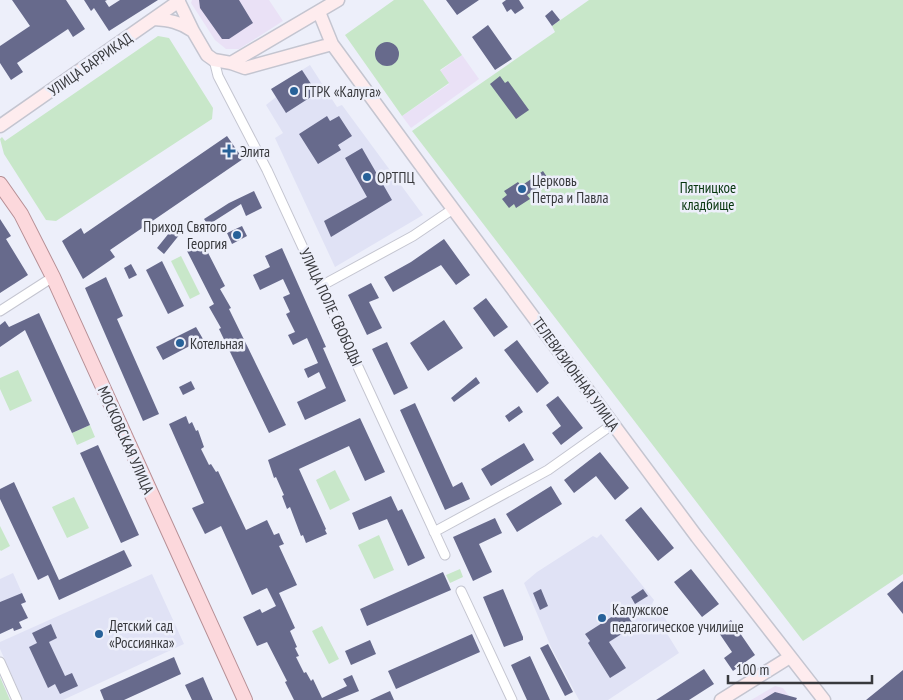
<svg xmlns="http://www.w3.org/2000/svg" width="903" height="700" viewBox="0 0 903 700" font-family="'PT Sans Narrow',sans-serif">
<rect width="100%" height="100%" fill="#edeffa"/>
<path fill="#eae1f6" d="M192 0H269L283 21 239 49H226L215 40 191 3Z
M462 55 479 79 411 128 402 116 449 84 440 71Z
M775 686 783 688 792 700H751Z"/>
<path fill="#e0e2f5" d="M310 65 337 107 342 105 423 215 335 267 275 138 283 133 266 105 276 97 271 89Z
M601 534 654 600 652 604 657 612H661L668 623 665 625 669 630 666 632 679 653 608 700H579L551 647 524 583 537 572 593 536 597 538Z
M13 573 26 602 0 613V579Z
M152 574 184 644 63 700H23L0 649V642Z"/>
<path fill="#c8e7c9" d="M394 0H423L462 55 440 70 449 83 402 116 345 35Z
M589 0H903V574L803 641 412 131 555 32 552 26Z
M158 36 169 38 213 108 212 119 56 221 46 220 4 154 0 139 2 137 5 141Z
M181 256 200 294 190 299 171 261Z
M18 370 32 401 10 411 0 389V378Z
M90 425 95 437 77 445 72 433Z
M335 470 350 500 330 510 316 480Z
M74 497 89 528 67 538 52 507Z
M0 526 10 546 1 551 0 550Z
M379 535 394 570 374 579 358 545Z
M460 569 463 577 450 583 446 575Z
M322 626 339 659 329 664 312 631Z
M0 677 10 700H0Z"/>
<path fill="#676a8c" d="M12 0H66L85 29 73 37 68 29 17 63 23 72 11 80 0 63V46L30 26Z
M84 0H107L105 1 109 7 120 0H158L109 31 94 8 91 11Z
M199 0H239L253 23 229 39H222L200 8Z
M446 0H479L457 15Z
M506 0H519L524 8 515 14 511 9 507 12 502 3Z
M552 10 560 20 552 26 545 16Z
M488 25 512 59 495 70 472 37Z
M375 54a12 12 0 1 1 24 0a12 12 0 1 1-24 0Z
M302 70 317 93 286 113 271 89Z
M500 76 505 83 508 81 529 110 516 119 490 84Z
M327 116 330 121 339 116 352 136 338 145 341 150 318 164 299 134Z
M227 136 243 159 110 250 115 257 83 279 62 241 81 228 84 234Z
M362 148 392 200 331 237 324 221 367 197 345 158Z
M543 171 549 180 527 195 530 199 516 208 514 204 509 208 502 199 507 195 504 191 518 182 521 186Z
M254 191 262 208 246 216 241 204 208 225 204 219 229 203Z
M0 219 11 236 6 239 28 275 0 293Z
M242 226 247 236 232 244 227 233Z
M173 228 180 234 164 254 157 248Z
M444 239 470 275 456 285 441 265 393 292 384 277 411 262Z
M202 241 225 286 220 289 231 308 229 309 286 425 269 433 219 329 221 328 209 307 214 304 186 249Z
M282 248 326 347 323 348 346 401 305 420 297 402 326 388 319 372 308 378 304 369 318 363 307 338 293 345 288 335 295 332 286 314 290 312 283 297 290 294 283 279 260 290 253 275 270 267 265 256Z
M162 261 184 306 168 314 146 270Z
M131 264 137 275 129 279 124 268Z
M106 277 123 316 117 319 159 414 143 421 85 288Z
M371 283 379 298 369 302 382 328 367 335 348 295Z
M486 298 508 327 494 337 473 308Z
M39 313 90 425 72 433 25 330 0 347V325L5 321 9 327Z
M444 320 463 348 428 371 410 343Z
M196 327 203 339 163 360 156 347Z
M517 340 549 383 537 393 504 350Z
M387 342 408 388 394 395 372 349Z
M476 377 480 383 454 402 451 398Z
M191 381 195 389 183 395 179 387Z
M558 396 583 428 561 445 552 433 561 426 546 405Z
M415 403 453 487 462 482 470 499 445 510 400 410Z
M519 406 523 412 509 422 505 416Z
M186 416 189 424 192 422 196 431 198 430 204 447 201 449 209 465 211 464 216 472 218 471 246 530 267 520 274 535 279 533 281 538 284 544 279 546 297 585 279 593 295 628 290 631 297 647 295 648 299 656 296 657 304 673 306 672 311 681 313 679 322 698 347 686 343 679 352 675 359 691 337 700H294L285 682 287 681 267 642 257 646 243 617 260 609 262 613 276 606 267 588 252 595 221 526 205 534 192 508 204 503 169 424Z
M360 418 385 472 365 481 349 446 299 469 326 529 325 530 327 534 306 543 303 535 301 536 290 507 287 509 282 496 284 495 276 477 274 478 268 460Z
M524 443 534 460 491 486 481 469Z
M98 445 139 535 121 543 80 453Z
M600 452 629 488 615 500 596 476 574 493 564 480Z
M14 482 59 580 124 550 132 566 59 600 48 575 38 580 0 499V489Z
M551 486 562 504 517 532 506 514Z
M391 496 398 511 402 509 425 558 408 566 387 519 359 530 352 513Z
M641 507 674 548 658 561 625 520Z
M495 518 502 533 479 544 492 572 473 581 453 537Z
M691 569 719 604 702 617 674 582Z
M443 572 451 590 367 626 360 609Z
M903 581V614L887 594Z
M503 589 523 637V640L504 647 483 597Z
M541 589 548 606 540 610 533 593Z
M643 589 648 596 635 604 631 597Z
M22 593 26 602 21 604 28 618 19 622 22 628 14 631 13 628 0 634V602Z
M624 609 634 626 609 642 626 668 610 678 588 643 590 641 585 634Z
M731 620 755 655 733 671 724 658 732 652 717 630Z
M51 624 57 638 49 642 65 676 72 673 78 686 60 694 55 684 48 688 29 647 37 643 32 633Z
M472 634 480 652 396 689 388 671Z
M370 640 376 654 351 665 345 651Z
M548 644 573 692 565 696 540 648Z
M530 656 550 700H527L511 665Z
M174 657 181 674 124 700H104L100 690Z
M704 669 714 684 689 700H656Z
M903 670V700H866Z
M203 677 213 700H192L185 685Z
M390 691 394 700H370Z
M775 692 797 698 796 700H762Z"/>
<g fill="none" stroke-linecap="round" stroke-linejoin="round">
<defs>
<path id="street" d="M214 60 218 76 267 170 445 555
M321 286 413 236 453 209
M0 311 53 277
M434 532 548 470 613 424
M461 591 512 700
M0 662 17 700"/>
<path id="secondary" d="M178 0 193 31 207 55 214 60 231 63 245 68 332 44
M319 12 332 44 433 182 697 537 824 700
M154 19C169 20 180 22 193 31
M231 63 338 0
M0 126 179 1
M721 700 790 657"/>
<path id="primary" d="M0 184 21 214 53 277 245 700"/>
</defs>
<use href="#street" stroke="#c4c5d0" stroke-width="11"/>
<use href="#secondary" stroke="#c4c5d0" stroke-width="15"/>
<use href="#primary" stroke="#b68f95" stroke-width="16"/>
<use href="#street" stroke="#fff" stroke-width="9"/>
<use href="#secondary" stroke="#feecee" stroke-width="12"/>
<use href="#primary" stroke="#fcd8dc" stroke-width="14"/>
</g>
<g fill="#276199" stroke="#edeffa" stroke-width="2">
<circle cx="294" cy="91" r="5"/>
<path d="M226.5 143.5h5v5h5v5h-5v5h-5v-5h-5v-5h5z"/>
<circle cx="367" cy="177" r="5"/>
<circle cx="522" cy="189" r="5"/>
<circle cx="237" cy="235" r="5"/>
<circle cx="180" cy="343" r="5"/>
<circle cx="602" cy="618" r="5"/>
<circle cx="99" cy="634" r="5"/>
</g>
<g text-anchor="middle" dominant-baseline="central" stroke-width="5" stroke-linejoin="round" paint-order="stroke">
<g font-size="15" fill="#38393d" stroke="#edeffa">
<text transform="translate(90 64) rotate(-35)">УЛИЦА БАРРИКАД</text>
<text transform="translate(331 307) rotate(65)">УЛИЦА ПОЛЕ СВОБОДЫ</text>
<text transform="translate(576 374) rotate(54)">ТЕЛЕВИЗИОННАЯ УЛИЦА</text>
<text transform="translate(126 440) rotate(66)">МОСКОВСКАЯ УЛИЦА</text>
</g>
<g font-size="15" fill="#38393d" stroke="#edeffa" text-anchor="start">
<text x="304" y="91">ГТРК «Калуга»</text>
<text x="240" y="151">Элита</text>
<text x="377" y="177">ОРТПЦ</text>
<text x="532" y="180">Церковь<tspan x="532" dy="17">Петра и Павла</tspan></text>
<text x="227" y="226" text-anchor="end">Приход Святого<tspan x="227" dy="17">Георгия</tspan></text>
<text x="190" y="343">Котельная</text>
<text x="612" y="609">Калужское<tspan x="612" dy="17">педагогическое училище</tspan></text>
<text x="109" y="625">Детский сад<tspan x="109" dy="17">«Россиянка»</tspan></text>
</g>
<g font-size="15" fill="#06350e" stroke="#edeffa">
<text x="708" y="187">Пятницкое<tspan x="708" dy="17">кладбище</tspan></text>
</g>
</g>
<path d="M728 675v8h144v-8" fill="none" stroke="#38393d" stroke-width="2.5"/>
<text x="736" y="675" font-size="15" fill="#38393d" stroke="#edeffa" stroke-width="4" paint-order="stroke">100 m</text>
</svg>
